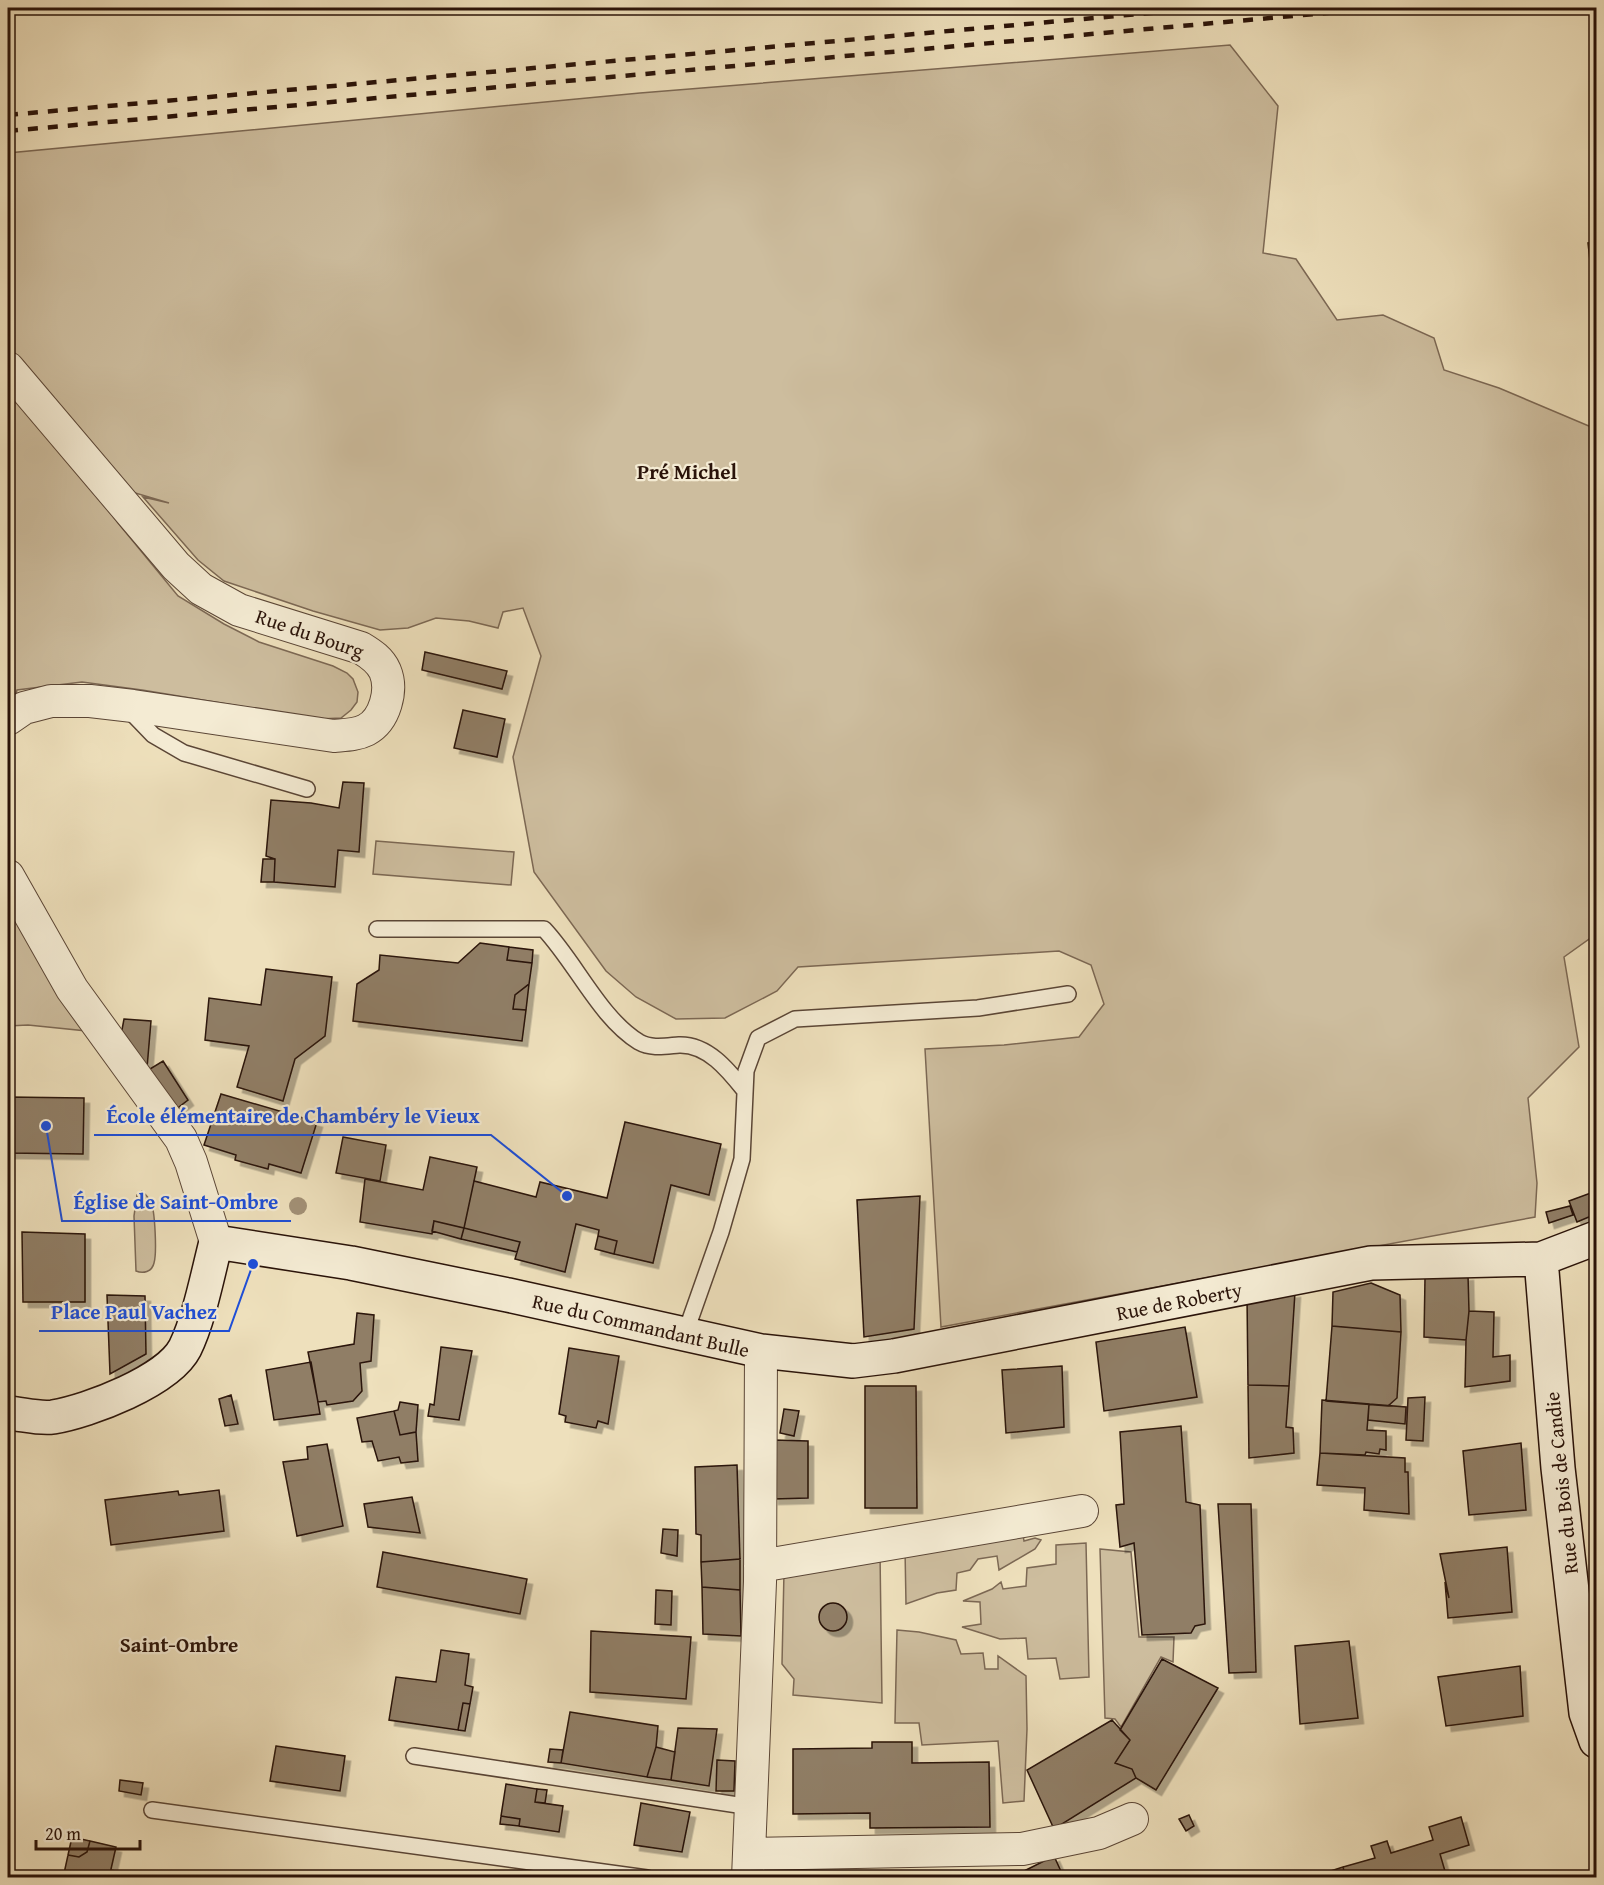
<svg xmlns="http://www.w3.org/2000/svg" width="1604" height="1885" viewBox="0 0 1604 1885" font-family="'Gentium Book Plus',serif">
<defs>
<filter id="shadow"><feDropShadow dx="5.5" dy="5.5" stdDeviation="0" flood-color="#0004"/></filter>
</defs>
<rect width="100%" height="100%" fill="#eee0bc"/>
<filter id="stains"><feTurbulence type="fractalNoise" baseFrequency=".00333" numOctaves="4"/><feColorMatrix values="0 0 0 0 .2 0 0 0 0 .09 0 0 0 0 .02 0 0 0 .5 -.17"/></filter>
<radialGradient id="worn" r=".72"><stop offset=".6" stop-color="#630" stop-opacity="0"/><stop offset="1" stop-color="#630" stop-opacity=".3"/></radialGradient>
<path fill="#cdbd9e" stroke="#7c6854" stroke-width="1.5" d="M1230 45 1278 106 1263 253 1296 259 1337 320 1383 315 1434 338 1444 370 1499 388 1596 429V934L1564 957 1579 1047 1528 1098 1537 1183 1535 1217 941 1327 925 1049 1004 1045 1079 1037 1104 1004 1091 965 1059 951 798 967 777 991 725 1018 676 1019 636 997 606 971 534 872 513 757 541 656 523 608 503 612 498 628 469 621 436 618 408 628 380 630 313 611 224 581 198 560 143 497 169 503 85 478 118 523 178 596 224 624 259 642 333 666 347 673 353 679 358 692 357 702 351 710 341 718 319 719 142 690 82 682 17 690 15 699 8 709V153L640 93Z
M376 841 514 852 511 885 373 874Z
M8 863 107 1033 28 1025 8 1026Z
M142 1191C145 1194 149 1198 151 1202 155 1211 157 1253 154 1263 152 1272 143 1274 136 1271L134 1216 137 1195Z
M1022 1528 1024 1541 1035 1538 1041 1540 1035 1549 999 1570 997 1556 978 1559 970 1570 957 1573 956 1590 937 1593 906 1604 905 1549Z
M1086 1543 1089 1677 1060 1679 1056 1658 1028 1659 1026 1638 1000 1639 962 1627 981 1624 980 1602 963 1601 992 1589 1001 1582 1003 1589 1026 1586 1027 1568 1056 1564V1545Z
M1100 1549 1131 1552 1139 1637H1174L1173 1662 1161 1657 1121 1727 1115 1719 1105 1718Z
M880 1553 882 1703 793 1695 794 1679 782 1664 784 1572Z
M897 1630 919 1632 956 1640 961 1654 983 1653 985 1669H998V1656L1026 1676 1027 1729 1024 1801 1003 1803 998 1741 922 1745 919 1723H895Z"/>
<path fill="#907e66" stroke="#2a1309" stroke-width="1.5" filter="url(#shadow)" d="M1596 242V296L1594 297 1588 243Z
M425 652 507 671 502 689 422 670Z
M463 710 505 719 497 757 454 748Z
M343 782 364 783 363 796 359 852 338 850 335 887 274 882 275 859 266 856 271 800 311 803 339 808Z
M263 859H275L274 882H261Z
M480 943 509 947 507 960 532 963 529 984 515 995 513 1009 526 1010 522 1041 353 1021 357 984 379 970 380 955 458 963Z
M509 947 533 950 532 963 507 960Z
M266 969 332 977 325 1036 295 1059 283 1101 237 1087 249 1046 205 1040 209 998 261 1005Z
M529 984 526 1010 513 1009 515 995Z
M124 1019 151 1021 147 1068 121 1035Z
M163 1061 188 1100 171 1113 145 1072Z
M221 1094 317 1122 301 1173 269 1164 268 1169 235 1160 236 1155 204 1145Z
M8 1097 84 1098 83 1154 8 1153Z
M625 1122 721 1144 709 1195 671 1185 653 1263 614 1254 617 1241 598 1236 599 1230 576 1224 565 1272 515 1259 520 1242 464 1228 474 1181 536 1197 540 1182 607 1198Z
M343 1137 386 1145 380 1181 336 1173Z
M430 1157 477 1167 464 1228 434 1221 432 1234 360 1222 365 1179 423 1190Z
M1596 1191V1214L1577 1222 1569 1201Z
M920 1196 914 1329 864 1337 857 1200Z
M1570 1206 1573 1215 1549 1223 1546 1212Z
M434 1221 464 1228 461 1239 432 1231Z
M464 1228 520 1242 517 1252 461 1239Z
M22 1232 85 1234V1302H23Z
M598 1236 617 1241 614 1254 595 1249Z
M1468 1275 1469 1311 1466 1340 1424 1337 1425 1278Z
M1371 1283 1400 1295 1401 1332 1332 1326 1333 1292Z
M1295 1292 1289 1386 1248 1385 1247 1297Z
M107 1295 145 1296 146 1354 110 1374Z
M1469 1311 1494 1312 1493 1357 1510 1355V1381L1465 1387 1466 1340Z
M357 1313 374 1315 371 1361 360 1363 362 1391 353 1401 327 1405 326 1401 318 1402 308 1352 354 1344Z
M1332 1326 1401 1332 1397 1398 1388 1406 1326 1401Z
M1185 1327 1197 1397 1104 1411 1096 1342Z
M441 1347 472 1351 459 1420 428 1416 430 1404 434 1405Z
M569 1348 619 1356 608 1424 598 1421 596 1428 565 1422 566 1416 559 1414Z
M311 1362 320 1414 274 1420 266 1370Z
M1062 1366 1064 1427 1006 1433 1002 1370Z
M1248 1385 1289 1386 1286 1427 1293 1428 1294 1453 1249 1458Z
M865 1386H916L917 1508H865Z
M231 1395 238 1424 225 1426 219 1399Z
M1425 1397 1423 1441 1406 1440 1408 1398Z
M1322 1400 1369 1404 1367 1430 1386 1431V1450L1380 1449 1379 1454 1366 1452 1365 1455 1320 1453Z
M400 1402 418 1405 416 1432 400 1435 394 1411 398 1410Z
M1369 1404 1406 1407 1405 1424 1368 1420Z
M784 1409 799 1411 794 1436 780 1433Z
M394 1411 400 1435 416 1432 418 1461 401 1463 399 1457 378 1461 372 1441 362 1442 357 1418Z
M1181 1426 1186 1502 1200 1505 1205 1624 1195 1626 1191 1633 1142 1635 1134 1543 1120 1547 1116 1505 1124 1504 1120 1432Z
M773 1440 808 1441V1498L773 1499Z
M1521 1443 1526 1510 1469 1515 1463 1451Z
M327 1444 343 1526 297 1536 283 1462 308 1459 307 1447Z
M1320 1453 1405 1458V1472H1408L1409 1514 1364 1510 1365 1488 1317 1485Z
M737 1465 740 1559 701 1562V1535L696 1534 695 1467Z
M219 1490 224 1531 111 1545 105 1500 178 1491 179 1495Z
M412 1497 420 1533 368 1527 364 1504Z
M1218 1504H1251L1256 1672 1229 1673Z
M663 1529 678 1530 677 1556 661 1553Z
M1507 1547 1512 1612 1448 1618 1445 1582 1449 1598 1440 1554Z
M383 1552 527 1579 520 1614 377 1587Z
M740 1559V1590L702 1587 701 1562Z
M702 1587 740 1590 741 1636 703 1634Z
M656 1590 672 1591 671 1625 655 1624Z
M819 1617a14 14 0 1 1 28 0a14 14 0 1 1-28 0Z
M591 1631 691 1637 686 1699 590 1692Z
M1349 1641 1358 1718 1300 1724 1295 1646Z
M441 1650 469 1654 465 1685 473 1687 470 1704 463 1703 458 1730 389 1720 396 1677 436 1682Z
M1162 1659 1218 1688 1156 1790 1136 1778 1132 1769 1115 1763 1130 1740 1120 1730Z
M1520 1666 1523 1716 1446 1726 1438 1677Z
M463 1703 470 1704 465 1731 458 1730Z
M570 1712 658 1726 656 1747 647 1777 561 1763Z
M1112 1720 1130 1740 1115 1763 1132 1769 1136 1778 1054 1829 1027 1770Z
M678 1728 717 1729 709 1786 671 1780Z
M872 1742H912V1763L989 1762 990 1827 870 1828V1813L793 1814V1749L872 1748Z
M276 1746 345 1756 340 1791 270 1781Z
M656 1747 675 1752 671 1780 647 1777Z
M550 1749 563 1750 561 1763 548 1762Z
M717 1760 735 1761 734 1791H716Z
M120 1780 143 1783 141 1795 119 1791Z
M506 1784 537 1789 535 1802 563 1806 559 1832 519 1826 520 1819 501 1816Z
M537 1789 547 1790 545 1803 535 1802Z
M641 1803 690 1812 682 1852 634 1845Z
M1189 1815 1194 1826 1186 1831 1179 1819Z
M501 1816 520 1819 519 1826 500 1824Z
M1461 1817 1469 1845 1440 1854 1447 1878H1319L1344 1871 1343 1867 1375 1858 1371 1846 1387 1841 1391 1853 1433 1840 1429 1827Z
M72 1837 90 1841 87 1852 79 1857 68 1855Z
M90 1841 116 1847 109 1878H63L68 1855 79 1857 87 1852Z
M1054 1856 1064 1878H1010Z
M1343 1867 1344 1871 1315 1878V1876Z
M111 1870 130 1874 129 1878H109Z
M1314 1873 1315 1878H1302L1301 1877Z"/>
<g fill="none" stroke-linecap="round" stroke-linejoin="round">
<defs>
<path id="lane" d="M127 708 153 735 184 753 307 789
M377 929H544C576 963 600 1018 639 1042 651 1049 666 1046 679 1045 708 1044 729 1071 745 1091
M685 1334 721 1232 742 1159 746 1071 758 1038 795 1019 978 1008 1068 994
M414 1756 751 1807
M152 1810 647 1878"/>
<path id="street" d="M8 368 176 566 201 589 239 610 361 648C371 654 380 660 385 671 393 690 385 720 366 730 356 735 345 735 334 736L133 706 90 701H51L24 708 8 719
M8 876 72 989 181 1139 191 1162 216 1242
M760 1566 1082 1511
M749 1854 1022 1849 1099 1833 1132 1819
M748 1878 760 1582 761 1351"/>
<path id="secondary" d="M1541 1259 1558 1468 1586 1713 1596 1741
M8 1413C22 1414 39 1419 53 1417 89 1411 168 1381 185 1348 199 1320 208 1273 216 1242L351 1263 508 1295 761 1351 853 1361 894 1356 1371 1263 1541 1259 1596 1238"/>
</defs>
<use href="#lane" stroke="#5b4636" stroke-width="18"/>
<use href="#street" stroke="#5b4636" stroke-width="34"/>
<use href="#secondary" stroke="#2a1309" stroke-width="36"/>
<use href="#lane" stroke="#f4ebd3" stroke-width="15"/>
<use href="#street" stroke="#f4ebd3" stroke-width="32"/>
<use href="#secondary" stroke="#f4ebd3" stroke-width="33"/>
<path stroke="#2a1309" stroke-width="4.5" stroke-dasharray="10 10" stroke-linecap="butt" d="M8 115 1206 8
M8 131 1382 8"/>
</g>
<circle fill="#a29076" cx="298" cy="1206" r="9"/>
<g text-anchor="middle" dominant-baseline="central" stroke-width="4.5" stroke-linejoin="round" paint-order="stroke">
<g font-size="20" fill="#2a1309" stroke="#f4ebd3">
<text transform="translate(310 633) rotate(19)">Rue du Bourg</text>
<text transform="translate(1179 1301) rotate(-11)">Rue de Roberty</text>
<text transform="translate(641 1325) rotate(13)">Rue du Commandant Bulle</text>
<text transform="translate(1561 1483) rotate(-96)">Rue du Bois de Candie</text>
</g>
<g font-size="21" font-weight="bold" fill="#2a1309" stroke="#f4ebd3">
<text x="687" y="471">Pré Michel</text>
<text x="179" y="1644">Saint-Ombre</text>
</g>
</g>
<path fill="none" stroke="#1d4ed8" stroke-width="2" d="M567 1196L491 1135H94M46 1126L62 1221H291M253 1264L229 1331H39"/>
<g fill="#1d4ed8" stroke="#f4ebd3" stroke-width="2">
<circle cx="567" cy="1196" r="6"/>
<circle cx="46" cy="1126" r="6"/>
<circle cx="253" cy="1264" r="6"/>
</g>
<g font-size="21" text-anchor="middle" font-weight="bold" fill="#1d4ed8" stroke="#f4ebd3" stroke-width="4.5" stroke-linejoin="round" paint-order="stroke">
<text x="293" y="1123">École élémentaire de Chambéry le Vieux</text>
<text x="176" y="1209">Église de Saint-Ombre</text>
<text x="134" y="1319">Place Paul Vachez</text>
</g>
<rect width="1604" height="1885" fill="none" stroke="#eee0bc" stroke-width="30"/>
<rect x="9" y="9" width="1586" height="1867" fill="none" stroke="#2a1309" stroke-width="3"/>
<rect x="15" y="15" width="1574" height="1855" fill="none" stroke="#2a1309" stroke-width="1.5"/>
<path d="M36 1840v9h104v-9" fill="none" stroke="#2a1309" stroke-width="3"/>
<text x="45" y="1840" font-size="18" fill="#2a1309" stroke="#f4ebd3" stroke-width="4.5" paint-order="stroke">20 m</text>
<rect width="100%" height="100%" filter="url(#stains)"/>
<rect width="100%" height="100%" fill="url(#worn)"/>
</svg>
